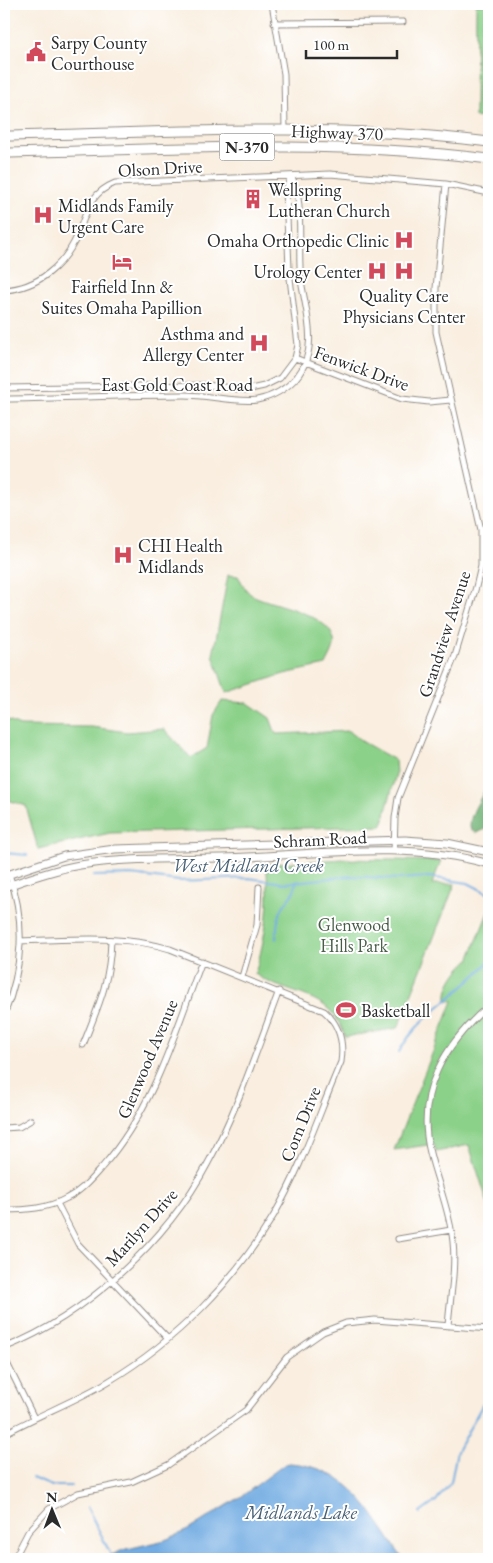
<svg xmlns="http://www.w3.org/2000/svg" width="493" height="1563" viewBox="0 0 493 1563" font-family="'EB Garamond',serif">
<rect width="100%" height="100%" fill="#fff"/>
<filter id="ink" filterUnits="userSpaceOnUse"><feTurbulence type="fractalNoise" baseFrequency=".02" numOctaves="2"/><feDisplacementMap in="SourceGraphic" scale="10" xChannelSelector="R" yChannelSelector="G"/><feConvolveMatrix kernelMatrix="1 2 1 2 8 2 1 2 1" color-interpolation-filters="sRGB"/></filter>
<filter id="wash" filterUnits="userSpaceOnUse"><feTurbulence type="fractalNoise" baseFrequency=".0096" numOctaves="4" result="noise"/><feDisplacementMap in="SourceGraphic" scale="20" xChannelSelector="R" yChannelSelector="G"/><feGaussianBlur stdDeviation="1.12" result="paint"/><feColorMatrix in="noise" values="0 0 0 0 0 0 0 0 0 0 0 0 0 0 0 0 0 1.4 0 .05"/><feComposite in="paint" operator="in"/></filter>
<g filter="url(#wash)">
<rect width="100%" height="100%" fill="#f9eedf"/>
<path fill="#8cd18a" stroke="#5c7e5a" d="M476 4H489V119L475 117Z
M228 575 238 576C242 582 246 592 252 595 273 606 328 612 334 640 336 648 329 658 326 665L284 674 226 693 213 655Z
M222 701 248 703 270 718 276 734 349 731 363 742 395 760 396 774 382 826 110 833 38 849 26 806 8 800 4 813V719L20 726 92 727 127 732 164 729 191 758 207 748 213 715Z
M343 859 441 861 432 884H455L398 1028 345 1037C331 989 289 998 255 974 266 934 271 905 266 864Z
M489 910V1207L469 1145 436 1152 434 1144 394 1150 453 1001 447 1000C445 986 458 969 469 960Z"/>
<path fill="#71b376" stroke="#4e6f50" d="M489 777V828L476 833 470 828C469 809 486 796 489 777Z"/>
<path fill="#72ace2" stroke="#4e6c86" d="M489 1078V1118L484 1094Z
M290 1463C351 1467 372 1514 403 1559H102L123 1550 165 1540 188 1530 242 1496 285 1464Z"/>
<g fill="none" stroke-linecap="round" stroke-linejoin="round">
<path stroke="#72ace2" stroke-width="2" d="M4 853 27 855
M94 876 131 875 179 881 249 878 284 883 351 876 398 879 429 877 468 883 489 894
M276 939C277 928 277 918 283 907 288 898 295 894 296 882
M399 1052C420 1013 462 994 489 961
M32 1478 52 1486H71
M87 1507 111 1555
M420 1513 436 1501 451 1482 457 1451 489 1393"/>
</g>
</g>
<g filter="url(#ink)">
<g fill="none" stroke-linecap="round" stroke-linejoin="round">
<defs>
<path id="street" d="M272 4 284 74 285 130
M274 23 403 22
M4 290C38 288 65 265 78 234 87 211 90 193 115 183L330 174 446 184 489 193
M295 358 402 399 429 402 451 400
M4 388 207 385 246 390 264 386 280 378 295 358 298 345 289 270 286 189 291 176
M4 399C64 398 125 395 185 395 207 395 238 403 257 400 272 397 286 389 296 378 320 349 306 313 301 280 297 253 305 196 291 176
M394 851 395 818 398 798 455 656 476 587 481 566V530L436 332V288L446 184
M242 977 257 925 259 887
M4 1015C23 969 26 920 9 874
M83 1045C98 1007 110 982 111 940
M4 1128 19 1127 31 1120
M57 1203 78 1244 167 1338
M4 1210C26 1210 47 1209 67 1198 82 1191 92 1178 103 1166 154 1108 175 1032 202 961
M398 1239 451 1230
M448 1326C450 1298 456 1269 453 1242 450 1211 437 1182 430 1153 415 1091 445 1044 489 1005
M4 1348C85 1316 167 1241 208 1163 238 1109 257 1049 279 991
M4 1357 34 1418
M4 1434C38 1415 76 1401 109 1381 176 1341 234 1282 274 1215 302 1167 319 1113 341 1062 344 1042 340 1025 324 1011L170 949C122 934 69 940 20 941
M14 1559 28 1532 49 1509 78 1493 131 1482 168 1465 246 1410 287 1357 323 1332 346 1323 375 1320 489 1329"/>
<path id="secondary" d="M4 876 64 856 115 849 405 840 447 843 489 852
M4 887C29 879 54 869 80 865 135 856 192 860 247 857 328 853 410 842 489 864"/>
<path id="highway" d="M4 136C165 132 328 122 489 142
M4 153C165 149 328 139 489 159"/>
</defs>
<use href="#street" stroke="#928c85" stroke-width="7"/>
<use href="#secondary" stroke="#928c85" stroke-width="9"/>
<use href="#highway" stroke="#928c85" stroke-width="11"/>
<use href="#street" stroke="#fff" stroke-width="5"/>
<use href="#secondary" stroke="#fff" stroke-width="7"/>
<use href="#highway" stroke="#fff" stroke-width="9"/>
</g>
</g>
<defs>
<symbol id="civic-bare" viewBox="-9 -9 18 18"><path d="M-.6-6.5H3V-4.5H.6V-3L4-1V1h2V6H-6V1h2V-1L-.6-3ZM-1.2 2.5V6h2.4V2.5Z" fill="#d1495b" stroke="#fff" stroke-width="2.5" paint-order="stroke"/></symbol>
<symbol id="building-bare" viewBox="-9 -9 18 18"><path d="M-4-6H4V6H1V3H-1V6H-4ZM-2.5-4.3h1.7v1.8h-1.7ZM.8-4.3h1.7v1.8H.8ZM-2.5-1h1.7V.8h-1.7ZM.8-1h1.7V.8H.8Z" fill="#d1495b" stroke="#fff" stroke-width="2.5" paint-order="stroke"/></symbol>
<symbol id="hospital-bare" viewBox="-9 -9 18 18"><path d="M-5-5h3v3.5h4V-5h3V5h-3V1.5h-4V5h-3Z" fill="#d1495b" stroke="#fff" stroke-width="2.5" paint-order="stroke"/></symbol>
<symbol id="hotel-bare" viewBox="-9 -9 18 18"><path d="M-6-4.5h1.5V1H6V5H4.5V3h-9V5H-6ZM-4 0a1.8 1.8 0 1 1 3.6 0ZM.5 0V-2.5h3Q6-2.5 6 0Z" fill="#d1495b" stroke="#fff" stroke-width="2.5" paint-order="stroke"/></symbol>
<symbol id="stadium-bare" viewBox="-9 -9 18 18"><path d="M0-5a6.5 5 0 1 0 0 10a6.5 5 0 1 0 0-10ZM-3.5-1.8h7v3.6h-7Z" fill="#d1495b" stroke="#fff" stroke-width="2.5" paint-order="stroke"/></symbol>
</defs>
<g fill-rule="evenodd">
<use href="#civic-bare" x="22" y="38" width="28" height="28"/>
<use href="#building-bare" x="239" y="185" width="28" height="28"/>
<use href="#hospital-bare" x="29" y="201" width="28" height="28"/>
<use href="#hospital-bare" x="390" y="226" width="28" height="28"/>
<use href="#hotel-bare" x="108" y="248" width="28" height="28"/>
<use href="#hospital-bare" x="363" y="257" width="28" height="28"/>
<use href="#hospital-bare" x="390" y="257" width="28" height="28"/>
<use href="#hospital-bare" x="245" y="329" width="28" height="28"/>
<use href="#hospital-bare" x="109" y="541" width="28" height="28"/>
<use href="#stadium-bare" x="332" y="996" width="28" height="28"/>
</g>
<g text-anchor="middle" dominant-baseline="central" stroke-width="4" stroke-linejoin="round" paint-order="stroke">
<rect fill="#fff" stroke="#6b6b6b" stroke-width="1" x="219.5" y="133.5" width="55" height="27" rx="4"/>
<g font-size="16" font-weight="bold" fill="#2b2b2b">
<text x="247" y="147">N-370</text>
</g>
<g font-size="18" fill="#2b2b2b" stroke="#fff" text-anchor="start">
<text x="51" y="42">Sarpy County<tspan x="51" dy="21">Courthouse</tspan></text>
<text x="268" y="189">Wellspring<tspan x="268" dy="21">Lutheran Church</tspan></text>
<text x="58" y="205">Midlands Family<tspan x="58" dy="21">Urgent Care</tspan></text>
<text x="389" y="240" text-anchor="end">Omaha Orthopedic Clinic</text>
<text x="362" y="271" text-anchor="end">Urology Center</text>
<text x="122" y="286" text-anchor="middle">Fairfield Inn &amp;<tspan x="122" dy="21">Suites Omaha Papillion</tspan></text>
<text x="404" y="295" text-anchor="middle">Quality Care<tspan x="404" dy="21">Physicians Center</tspan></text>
<text x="244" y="333" text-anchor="end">Asthma and<tspan x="244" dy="21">Allergy Center</tspan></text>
<text x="138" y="545">CHI Health<tspan x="138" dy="21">Midlands</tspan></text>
<text x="361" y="1010">Basketball</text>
</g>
<g font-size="18" fill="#2b2b2b" stroke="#fff">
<text transform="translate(337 132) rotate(2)">Highway 370</text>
<text transform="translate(160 168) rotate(-3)">Olson Drive</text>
<text transform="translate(362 368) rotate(20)">Fenwick Drive</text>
<text x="177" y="384">East Gold Coast Road</text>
<text transform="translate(444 634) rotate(-72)">Grandview Avenue</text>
<text transform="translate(320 839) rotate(-3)">Schram Road</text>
<text transform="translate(147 1059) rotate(-67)">Glenwood Avenue</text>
<text transform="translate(300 1124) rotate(-68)">Corn Drive</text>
<text transform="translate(141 1227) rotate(-48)">Marilyn Drive</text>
</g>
<g font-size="18" fill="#485d48" stroke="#fff">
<text x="354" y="924">Glenwood<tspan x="354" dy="21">Hills Park</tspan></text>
</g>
<g font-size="19" font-style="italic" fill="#475f74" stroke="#fff">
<text x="248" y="865">West Midland Creek</text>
<text x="301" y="1512">Midlands Lake</text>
</g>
</g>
<rect width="493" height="1563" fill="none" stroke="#fff" stroke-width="20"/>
<g transform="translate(52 1510) rotate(359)" stroke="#ffffff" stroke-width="4" paint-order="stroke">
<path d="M0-4L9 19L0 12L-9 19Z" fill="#2b2b2b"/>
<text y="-8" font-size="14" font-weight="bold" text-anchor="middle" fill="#2b2b2b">N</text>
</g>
<path d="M306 50v8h91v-8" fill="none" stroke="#2b2b2b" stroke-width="2.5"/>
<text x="313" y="50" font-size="15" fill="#2b2b2b" stroke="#ffffff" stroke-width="4" paint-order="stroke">100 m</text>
</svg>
